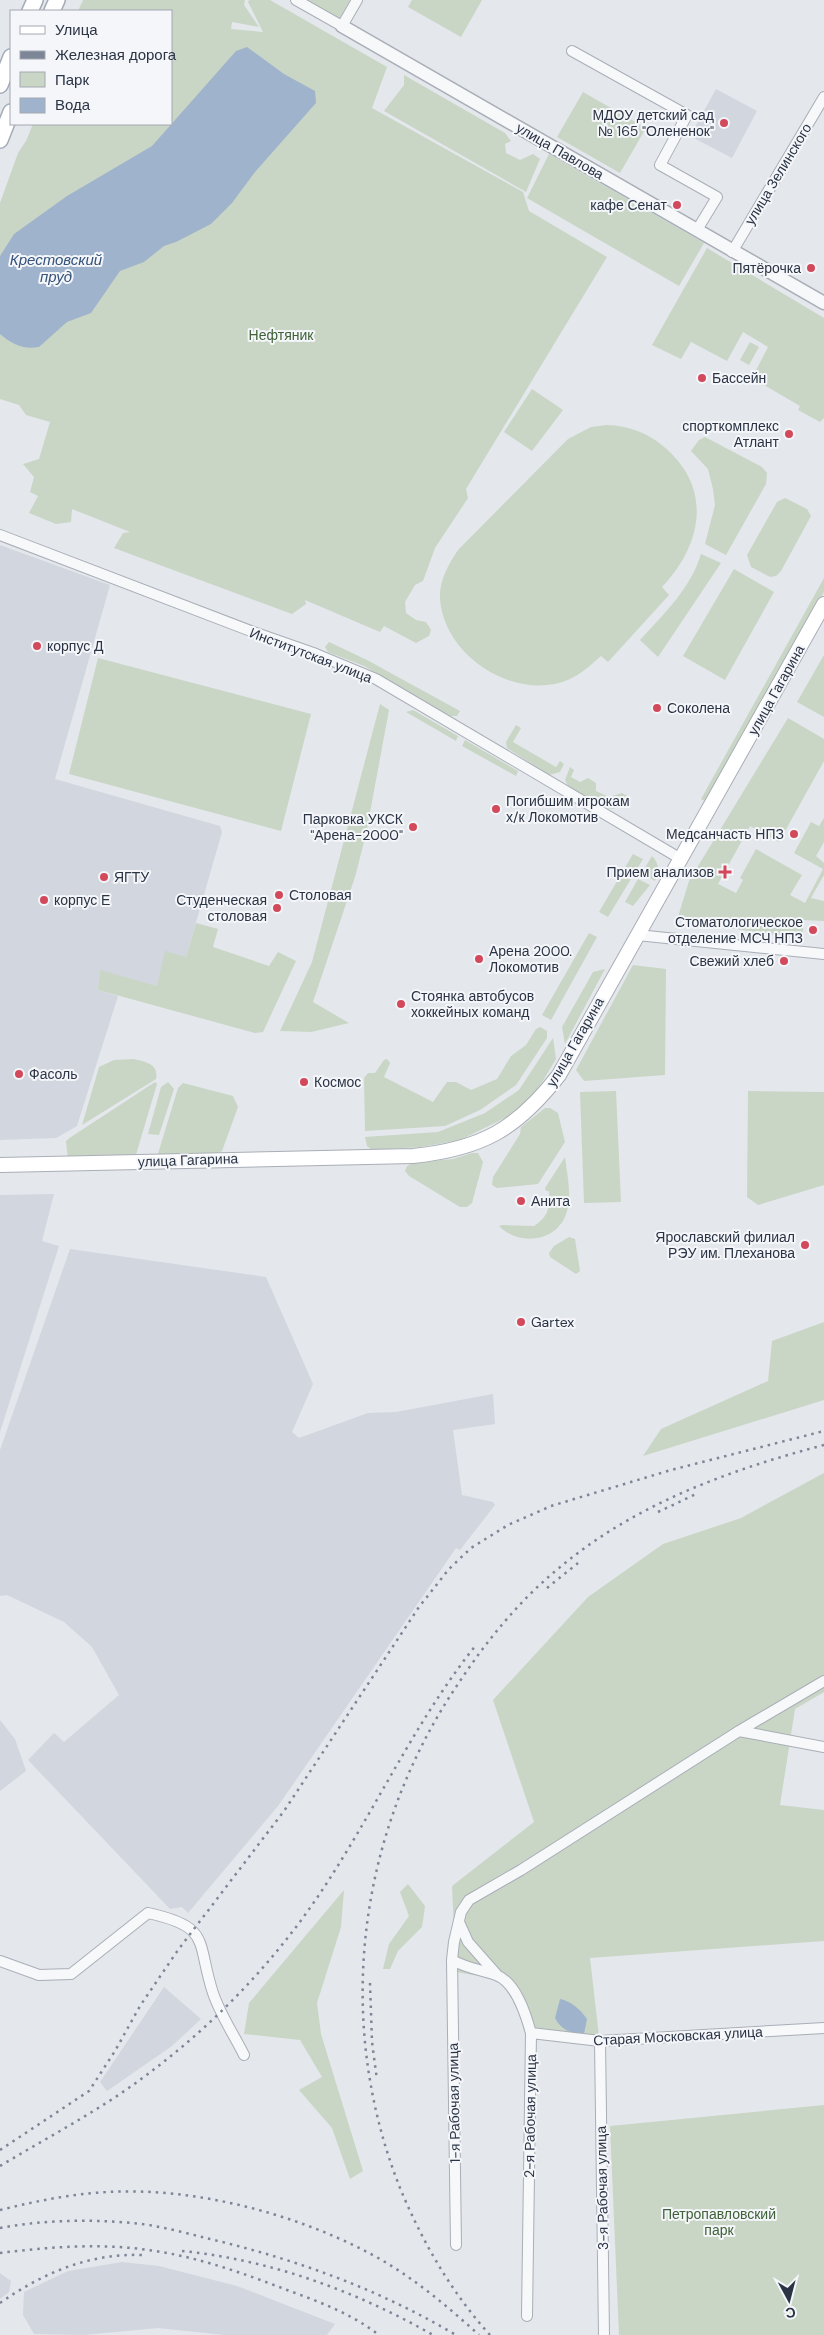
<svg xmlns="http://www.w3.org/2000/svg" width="824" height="2335" viewBox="0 0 824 2335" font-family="'DM Sans',sans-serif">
<rect width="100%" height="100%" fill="#e4e7ec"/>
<path fill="#d2d6de" d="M716 89 757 111 732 158 690 136Z
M0 545 110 585 55 779 220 826 222 832 186 957 157 986 100 971 98 990 118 996 77 1126 56 1138 0 1140Z
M54 1194 42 1241 59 1246 0 1432V1195Z
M70 1249 266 1277 313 1384 292 1432 299 1438 368 1413 396 1412 493 1394 495 1424 453 1430 462 1495 493 1502 495 1505 460 1550 456 1548 278 1806 188 1913 182 1907 170 1909 28 1760 54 1733 64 1742 119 1695 92 1647 64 1622 7 1595 0 1596V1450Z
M0 1720 15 1739 26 1771 0 1791Z
M164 1987 201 2019 172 2046 107 2091 100 2082Z
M122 2262 159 2266 237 2286 335 2324 327 2335H224L158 2328 84 2335 34 2334 23 2315 24 2292 68 2271Z
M0 2273 11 2281 9 2292 0 2299Z"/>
<path fill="#c9d6c5" d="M83 0H245L244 5 259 27 232 22 231 29 263 32 248 2 249 0H270L387 67 372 108 523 192 529 211 607 257 466 489 468 498 435 548 423 581 415 585 405 602 406 613 416 620 426 622 431 630 429 636 416 643 384 626 380 632 305 600 306 604 292 614 114 548 123 533 130 532 72 509 71 522 56 524 29 513 38 496 30 492 34 477 23 464 39 459 50 422 26 415 19 405 0 399V203L18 153 26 141 33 124H171V11H78Z
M306 0H350L339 19Z
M412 0H482L461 37 408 7Z
M404 75 505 133 511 141 505 144 506 153 520 160 533 154 540 159 526 192 384 111 404 85Z
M583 92 646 128 620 173 557 137Z
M549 154 704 243 679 286 527 198Z
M707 248 824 318V418L820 422 798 410 800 406 752 378 768 347 743 332 727 361 691 342 681 359 652 345Z
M750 342 759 347 749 365 740 360Z
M532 389 563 410 532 451 504 432Z
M607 425C629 426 646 432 663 446 713 487 703 544 662 587L669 595 608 662 601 656C591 665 582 673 570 679 517 703 444 657 440 599 439 581 448 565 458 550L568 439 591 427Z
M705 437 762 467 767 473 766 484 726 555 705 544 715 505 713 489 708 469 691 451 699 440Z
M785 498 807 509 811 516 781 571 776 576 770 577 751 567 747 555 777 502Z
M701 554 721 563 658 657 640 640C663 615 691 588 701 554Z
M734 569 774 592 725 680 683 656Z
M824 578V592L708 803 701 799Z
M329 642 367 660 460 711 457 716H450L364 666 328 652 325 647Z
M824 655V717L797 702Z
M98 658 311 714 281 831 69 774Z
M380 704 389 710 366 834 355 877 313 1002 349 1023 311 1032 280 1031 312 962Z
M413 710 458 736 456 741 406 712Z
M788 718 824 739V761L779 842 750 826 718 884 736 893 743 880 740 878 756 849 802 875 790 895 805 903 823 869 794 853 811 822 819 826 824 818V842L816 856 824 863V875L811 898 824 901V921L804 920 802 939 677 920 689 881Z
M516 725 521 728 513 742 556 767 560 761 564 764 560 772 549 775 507 748 506 742Z
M465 740 518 771 516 776 462 746Z
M570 767 574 770 571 777 580 782 588 778 596 783V791L609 797 622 793 629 797C613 824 587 797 568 786L565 780Z
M633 854 643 859 608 917 599 912Z
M652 856C660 864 659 872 655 881L642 873Z
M638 879 650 885 633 906 625 902Z
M196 923 218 929 213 947 269 966 278 952 296 961 263 1032 255 1033 98 990 100 970 157 986 165 951 186 957Z
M589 933 597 937 551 1020 542 1015Z
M633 965 666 969 665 1075 584 1081 576 1070Z
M605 969 565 1044 562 1027 593 972Z
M540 1027 547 1031V1038L516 1085 480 1110 445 1126 365 1131 364 1078 368 1073H375L384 1060 387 1059 390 1063 384 1077 433 1102 447 1082H456L471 1090 497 1079 511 1056 526 1045 536 1029Z
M553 1038 556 1059 535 1094 509 1116 460 1140 421 1147 372 1150 367 1146 365 1137 438 1132 485 1113 519 1090Z
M134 1059C146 1062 159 1064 156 1079L82 1125 99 1067 114 1060Z
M155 1082 157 1084 135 1158 68 1160 66 1141 71 1137Z
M168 1082 174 1089 159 1135 148 1134 161 1087Z
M183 1083 233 1096 238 1107 222 1151 214 1156 157 1157 178 1088Z
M616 1091 621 1202 584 1203 580 1092Z
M748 1091 824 1092V1185L758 1205 747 1197Z
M545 1108H550L558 1113 565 1142 538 1184 497 1188 492 1185 493 1177 520 1134 521 1127Z
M472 1153H478L483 1162 472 1203 467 1207H460L409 1176 405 1171 407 1166 413 1163 453 1159Z
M565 1157C567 1175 572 1194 567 1211 559 1242 519 1247 499 1226L503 1225 534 1226C549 1216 550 1207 549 1191H546L545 1188Z
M569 1237 575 1239 580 1271 576 1274 550 1257 549 1253 554 1246Z
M824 1322V1400L643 1456 661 1429 768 1381 772 1341Z
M824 1473V1692L795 1709 780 1805 824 1810V1941L590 1958 599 2036 532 2033 504 1980 456 1972 452 1886 534 1822 493 1700 588 1597 663 1544 741 1518Z
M408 1884 425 1906 422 1927 398 1951 390 1969H383L389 1944 409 1916 400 1892Z
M344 1890 341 1927 317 2003 321 2034 363 2171 350 2179 332 2128 299 2090 322 2077 300 2040 244 2034 249 2003Z
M824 2105V2335H619L610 2126Z"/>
<path fill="#9fb4cc" d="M247 47 284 74 315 91 316 103 255 172 232 203 211 224 176 242 164 246 144 262 120 271 91 313 67 322 39 347C23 350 12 344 0 334V256L14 234 67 196 152 146 236 51Z
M560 1999C571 2001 581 2010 587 2019L584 2034C571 2034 561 2030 555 2018Z"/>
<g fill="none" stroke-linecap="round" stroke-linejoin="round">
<defs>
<path id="minor" d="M296 0 342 26 357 0
M572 51 687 115 660 165 717 197 697 230
M732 252 824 97
M0 535 256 633 316 654 376 679 681 859
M637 935 824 954
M739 1731 824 1747
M459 1922 468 1942 498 1976
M452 1960C466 1968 481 1970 496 1975 516 1982 526 2015 531 2033L527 2316
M0 1961 39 1975 71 1974 148 1913C212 1927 196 1941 213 1993 220 2014 234 2035 244 2055
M531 2033 600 2041 824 2028
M600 2041 604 2335
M456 2245 452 1960 454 1942 461 1912 469 1900 521 1870 739 1731 824 1681"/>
<path id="tertiary" d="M342 26 824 303"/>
<path id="secondary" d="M0 1165 413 1156C482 1149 517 1129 559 1075L824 604"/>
<path id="primary" d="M30 11 35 0
M52 11 57 0
M0 85 11 57
M0 140 11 112"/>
</defs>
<use href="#minor" stroke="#a9aeb7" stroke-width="12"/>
<use href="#tertiary" stroke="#a9aeb7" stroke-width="15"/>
<use href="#secondary" stroke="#a9aeb7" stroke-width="16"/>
<use href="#primary" stroke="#a3abb8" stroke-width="18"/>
<use href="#minor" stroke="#f7f8fa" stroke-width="10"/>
<use href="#tertiary" stroke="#f7f8fa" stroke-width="12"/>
<use href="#secondary" stroke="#fff" stroke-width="14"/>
<use href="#primary" stroke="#fff" stroke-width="15"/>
<path stroke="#7d8696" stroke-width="2.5" stroke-dasharray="2.5 5" stroke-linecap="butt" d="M658 1512 696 1494
M547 1588 578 1563
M370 1983 372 2042 377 2080
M0 2150 89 2091 115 2051 140 2006 178 1950 284 1811 419 1607 449 1569 471 1548 508 1525 551 1506 671 1470 824 1431
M0 2166C40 2142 81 2120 120 2094 190 2046 251 1988 302 1919 366 1832 408 1730 476 1645
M0 2210C36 2201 71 2194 108 2192 192 2187 293 2213 367 2252 408 2273 445 2304 479 2335
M0 2228C44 2220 87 2219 132 2223 158 2225 185 2233 210 2239 298 2260 378 2289 456 2335
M182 2251C271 2260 356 2291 433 2335
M0 2253C48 2247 100 2243 148 2250 195 2256 243 2273 287 2290 320 2302 352 2314 379 2335
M0 2303C43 2273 89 2253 143 2255
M490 2335C451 2292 422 2241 400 2188 333 2019 358 1830 460 1681 488 1639 520 1600 559 1568 635 1504 729 1470 824 1445"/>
</g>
<g fill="#d1495b" stroke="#f4f6f9" stroke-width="2">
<circle cx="724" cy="123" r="5"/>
<circle cx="677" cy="205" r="5"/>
<circle cx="811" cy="268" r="5"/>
<circle cx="702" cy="378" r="5"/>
<circle cx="789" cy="434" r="5"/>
<circle cx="37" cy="646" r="5"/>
<circle cx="657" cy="708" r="5"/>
<circle cx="496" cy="809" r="5"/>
<circle cx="413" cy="827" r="5"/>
<circle cx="794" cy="834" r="5"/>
<path d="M722.5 864.5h5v5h5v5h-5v5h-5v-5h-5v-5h5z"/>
<circle cx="104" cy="877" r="5"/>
<circle cx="279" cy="895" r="5"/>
<circle cx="44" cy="900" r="5"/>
<circle cx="277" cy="908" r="5"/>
<circle cx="813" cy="930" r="5"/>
<circle cx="479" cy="959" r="5"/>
<circle cx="784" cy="961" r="5"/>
<circle cx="401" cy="1004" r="5"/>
<circle cx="19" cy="1074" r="5"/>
<circle cx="304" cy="1082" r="5"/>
<circle cx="521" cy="1201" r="5"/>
<circle cx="805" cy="1245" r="5"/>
<circle cx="521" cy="1322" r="5"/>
</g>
<g text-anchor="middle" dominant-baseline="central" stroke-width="4" stroke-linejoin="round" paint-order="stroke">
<g font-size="14" fill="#2b3445" stroke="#f4f6f9" text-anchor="start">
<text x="714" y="115" text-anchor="end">МДОУ детский сад<tspan x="714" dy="16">№ 165 "Олененок"</tspan></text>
<text x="667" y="205" text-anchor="end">кафе Сенат</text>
<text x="801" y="268" text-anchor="end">Пятёрочка</text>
<text x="712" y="378">Бассейн</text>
<text x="779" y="426" text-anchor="end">спорткомплекс<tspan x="779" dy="16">Атлант</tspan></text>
<text x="47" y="646">корпус Д</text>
<text x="667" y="708">Соколена</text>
<text x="506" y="801">Погибшим игрокам<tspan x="506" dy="16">х/к Локомотив</tspan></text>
<text x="403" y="819" text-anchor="end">Парковка УКСК<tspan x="403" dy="16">"Арена-2000"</tspan></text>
<text x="784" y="834" text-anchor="end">Медсанчасть НПЗ</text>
<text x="714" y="872" text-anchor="end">Прием анализов</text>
<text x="114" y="877">ЯГТУ</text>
<text x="289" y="895">Столовая</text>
<text x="54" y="900">корпус Е</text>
<text x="267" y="900" text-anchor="end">Студенческая<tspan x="267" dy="16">столовая</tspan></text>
<text x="803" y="922" text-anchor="end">Стоматологическое<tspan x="803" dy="16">отделение МСЧ НПЗ</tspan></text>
<text x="489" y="951">Арена 2000.<tspan x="489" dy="16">Локомотив</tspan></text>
<text x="774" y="961" text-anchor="end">Свежий хлеб</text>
<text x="411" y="996">Стоянка автобусов<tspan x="411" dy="16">хоккейных команд</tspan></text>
<text x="29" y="1074">Фасоль</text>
<text x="314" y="1082">Космос</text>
<text x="531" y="1201">Анита</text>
<text x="795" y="1237" text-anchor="end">Ярославский филиал<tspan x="795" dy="16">РЭУ им. Плеханова</tspan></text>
<text x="531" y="1322">Gartex</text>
</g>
<g font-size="14" fill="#2b3445" stroke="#f4f6f9">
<text transform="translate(560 151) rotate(30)">улица Павлова</text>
<text transform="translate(778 174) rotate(-59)">улица Зелинского</text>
<text transform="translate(311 655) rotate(21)">Институтская улица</text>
<text transform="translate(776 690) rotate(-61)">улица Гагарина</text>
<text transform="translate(575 1042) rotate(-60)">улица Гагарина</text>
<text transform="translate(188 1160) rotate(-2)">улица Гагарина</text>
<text transform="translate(678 2036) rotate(-3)">Старая Московская улица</text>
<text transform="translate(454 2103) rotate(-91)">1-я Рабочая улица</text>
<text transform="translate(530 2116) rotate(-89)">2-я Рабочая улица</text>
<text transform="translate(602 2188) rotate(-91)">3-я Рабочая улица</text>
</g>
<g font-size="14" fill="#3f6138" stroke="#f4f6f9">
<text x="281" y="335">Нефтяник</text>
<text x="719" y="2214">Петропавловский<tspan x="719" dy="16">парк</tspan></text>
</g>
<g font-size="15" font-style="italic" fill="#34527a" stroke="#f4f6f9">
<text x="56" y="260">Крестовский<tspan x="56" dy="17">пруд</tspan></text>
</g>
</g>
<rect x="10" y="10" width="162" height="115" fill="#f4f6f9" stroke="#a4a8b1"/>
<rect x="20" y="26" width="25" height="8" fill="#ffffff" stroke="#a4a8b1"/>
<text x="55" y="35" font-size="15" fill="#2b3445">Улица</text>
<rect x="20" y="51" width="25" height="8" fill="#7d8696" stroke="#a4a8b1"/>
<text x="55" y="60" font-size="15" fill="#2b3445">Железная дорога</text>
<rect x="20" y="72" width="25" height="15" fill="#c9d6c5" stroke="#a4a8b1"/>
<text x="55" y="85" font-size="15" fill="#2b3445">Парк</text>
<rect x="20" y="98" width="25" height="15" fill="#9fb4cc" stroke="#a4a8b1"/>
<text x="55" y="110" font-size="15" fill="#2b3445">Вода</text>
<g transform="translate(789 2300) rotate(173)" stroke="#f4f6f9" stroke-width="4" paint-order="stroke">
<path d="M0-4L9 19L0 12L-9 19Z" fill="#2b3445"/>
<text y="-8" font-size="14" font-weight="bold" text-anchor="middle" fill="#2b3445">С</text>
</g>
</svg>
